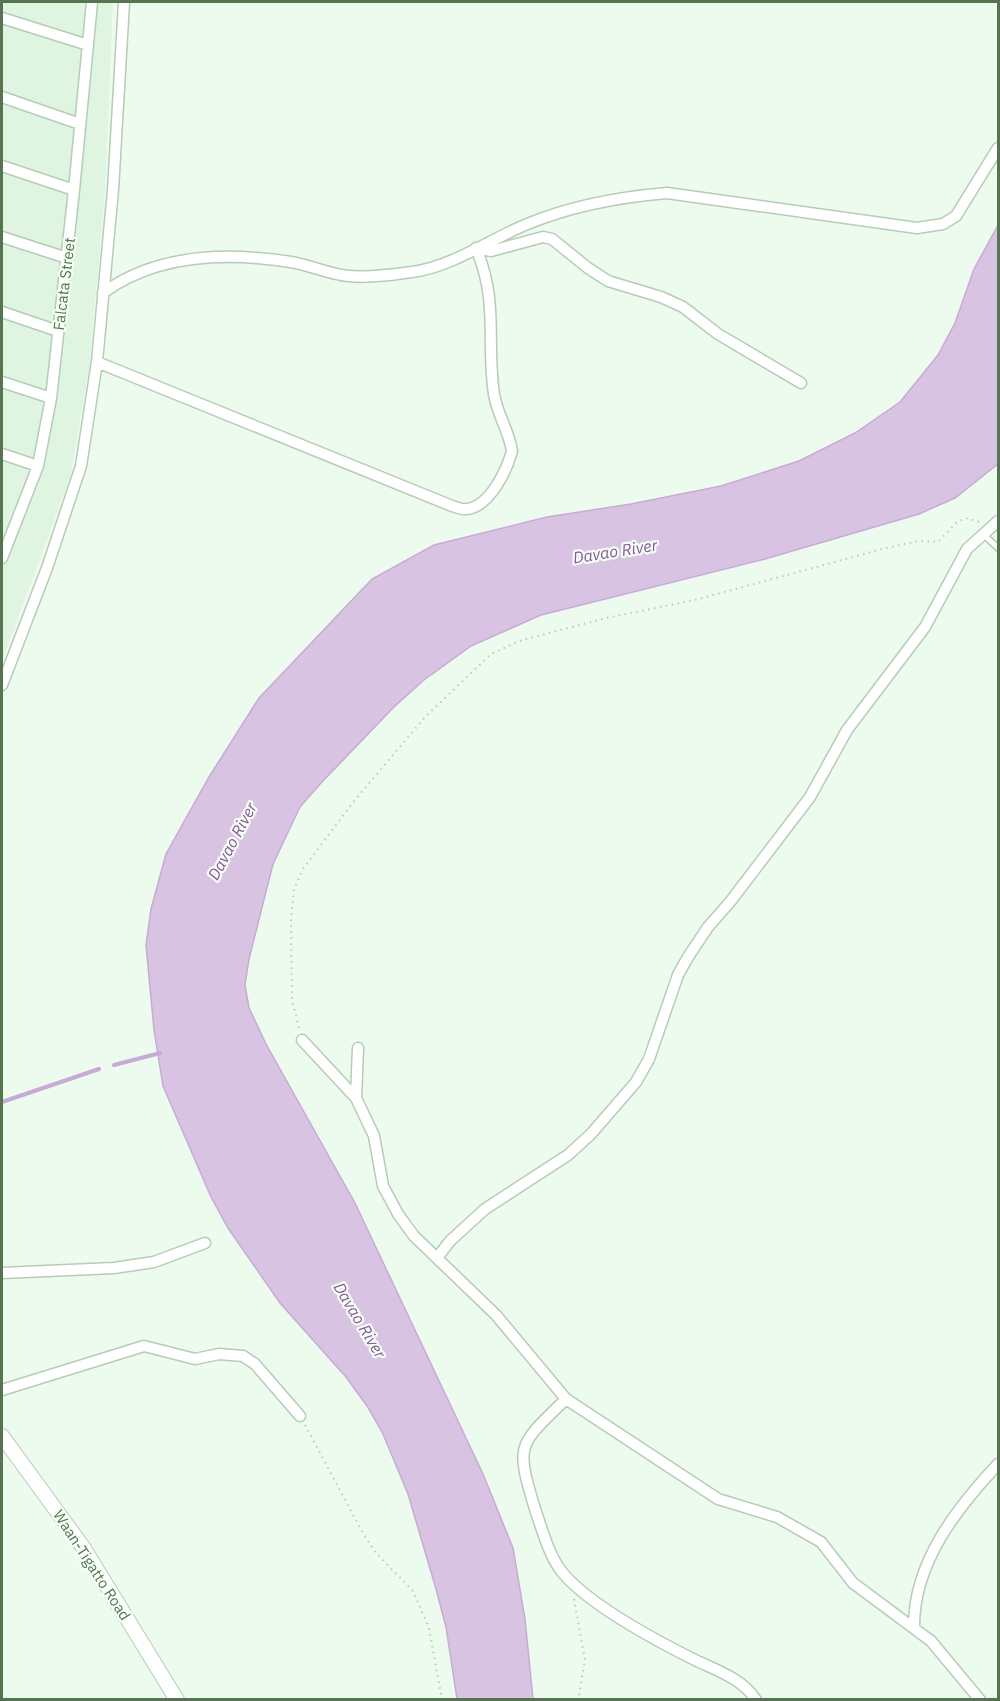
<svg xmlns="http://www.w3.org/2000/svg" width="1000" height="1701" viewBox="0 0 1000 1701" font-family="'IBM Plex Sans',sans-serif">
<rect width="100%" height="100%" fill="#edfbef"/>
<path fill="#dff4e1" d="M2 2H113L105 191 89 369 70 477 2 661Z"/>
<path fill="#d9c3e3" stroke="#c7abd4" stroke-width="1.5" d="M998 225V464L955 498 919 514 765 559 541 615 471 646 424 680 394 707 321 783 300 807 273 864 249 959 245 985 249 1008 266 1044 355 1203 483 1474 513 1548 525 1619 533 1699H457L446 1627 436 1589 408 1494 383 1434 367 1406 346 1377 280 1303 228 1228 211 1197 163 1086 154 1030 146 945 151 909 166 854 209 777 259 698 372 579 434 545 547 517 631 504 721 486 799 461 855 433 900 402 938 355 955 323 974 269Z"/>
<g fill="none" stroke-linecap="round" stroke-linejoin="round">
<path stroke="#c7abd4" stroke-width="4" d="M114 1065 160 1053
M2 1102 99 1069"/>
<defs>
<path id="service" d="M983 534 998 548"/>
<path id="minor" d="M2 18 88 45
M2 97 80 124
M2 166 74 190
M2 237 67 258
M476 248 491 251 543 237 552 239 588 268 608 281 661 297 683 307 718 334 801 383
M103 293C156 254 227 252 291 262 310 265 329 274 348 276 369 278 391 275 412 272 451 267 489 240 525 225 570 206 619 197 667 193L917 228 943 224 956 216 998 148
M2 312 58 331
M97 362 452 506C456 507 462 510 466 509 489 508 507 470 512 451 509 431 497 414 494 394 486 340 499 303 476 248
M2 382 51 398
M2 454 38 466
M2 558 38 466 51 398 74 190 92 2
M2 685 47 568 81 466 97 362 113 190 124 2
M302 1040 356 1098 374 1136 383 1186 398 1214 414 1236 496 1315 566 1399 718 1499 777 1517 821 1542 853 1583 931 1641 980 1700
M356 1098 358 1048
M437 1258 450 1241 485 1209 568 1155 591 1134 636 1082 649 1059 678 975 688 957 708 927 730 902 810 797 847 730 925 627 967 549 998 521
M2 1273 114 1268 154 1262 205 1243
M2 1390 144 1346 195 1359 219 1354 243 1356 255 1364 300 1416
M566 1399C518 1446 515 1443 535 1509 542 1529 549 1556 562 1572 589 1605 657 1641 695 1660 716 1670 743 1679 756 1700
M914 1626C914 1562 957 1508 998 1464"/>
<path id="tertiary" d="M2 1436 83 1547 177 1700"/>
</defs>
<use href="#service" stroke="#b5cdb4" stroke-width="8"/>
<use href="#minor" stroke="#b5cdb4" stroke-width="13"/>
<use href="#tertiary" stroke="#b5cdb4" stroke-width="16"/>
<path stroke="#aed3ab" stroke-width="2" stroke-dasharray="1.5 4.5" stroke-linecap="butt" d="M299 1028 292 1000 291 921 294 889 303 869 354 801 426 716 491 654 519 641 606 618 695 600 886 548 919 541 938 542 956 523 966 518 980 522
M305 1425 364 1535 376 1553 413 1591 429 1628 442 1700
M574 1599 585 1660 578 1700"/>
<use href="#service" stroke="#fff" stroke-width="5"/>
<use href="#minor" stroke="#fff" stroke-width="10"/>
<use href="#tertiary" stroke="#fff" stroke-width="14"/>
</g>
<g text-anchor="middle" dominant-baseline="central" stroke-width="4.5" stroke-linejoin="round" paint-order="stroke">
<g font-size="15" fill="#567452" stroke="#f4fef5">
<text transform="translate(64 284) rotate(-83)">Falcata Street</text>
<text transform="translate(92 1565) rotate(57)">Waan-Tigatto Road</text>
</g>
<g font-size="16" font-style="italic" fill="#855899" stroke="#f4fef5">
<text transform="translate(615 551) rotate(-9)">Davao River</text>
<text transform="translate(232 841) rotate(-62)">Davao River</text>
<text transform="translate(360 1320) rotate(59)">Davao River</text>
</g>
</g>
<rect width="1000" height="1701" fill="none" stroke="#567452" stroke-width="6"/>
</svg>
